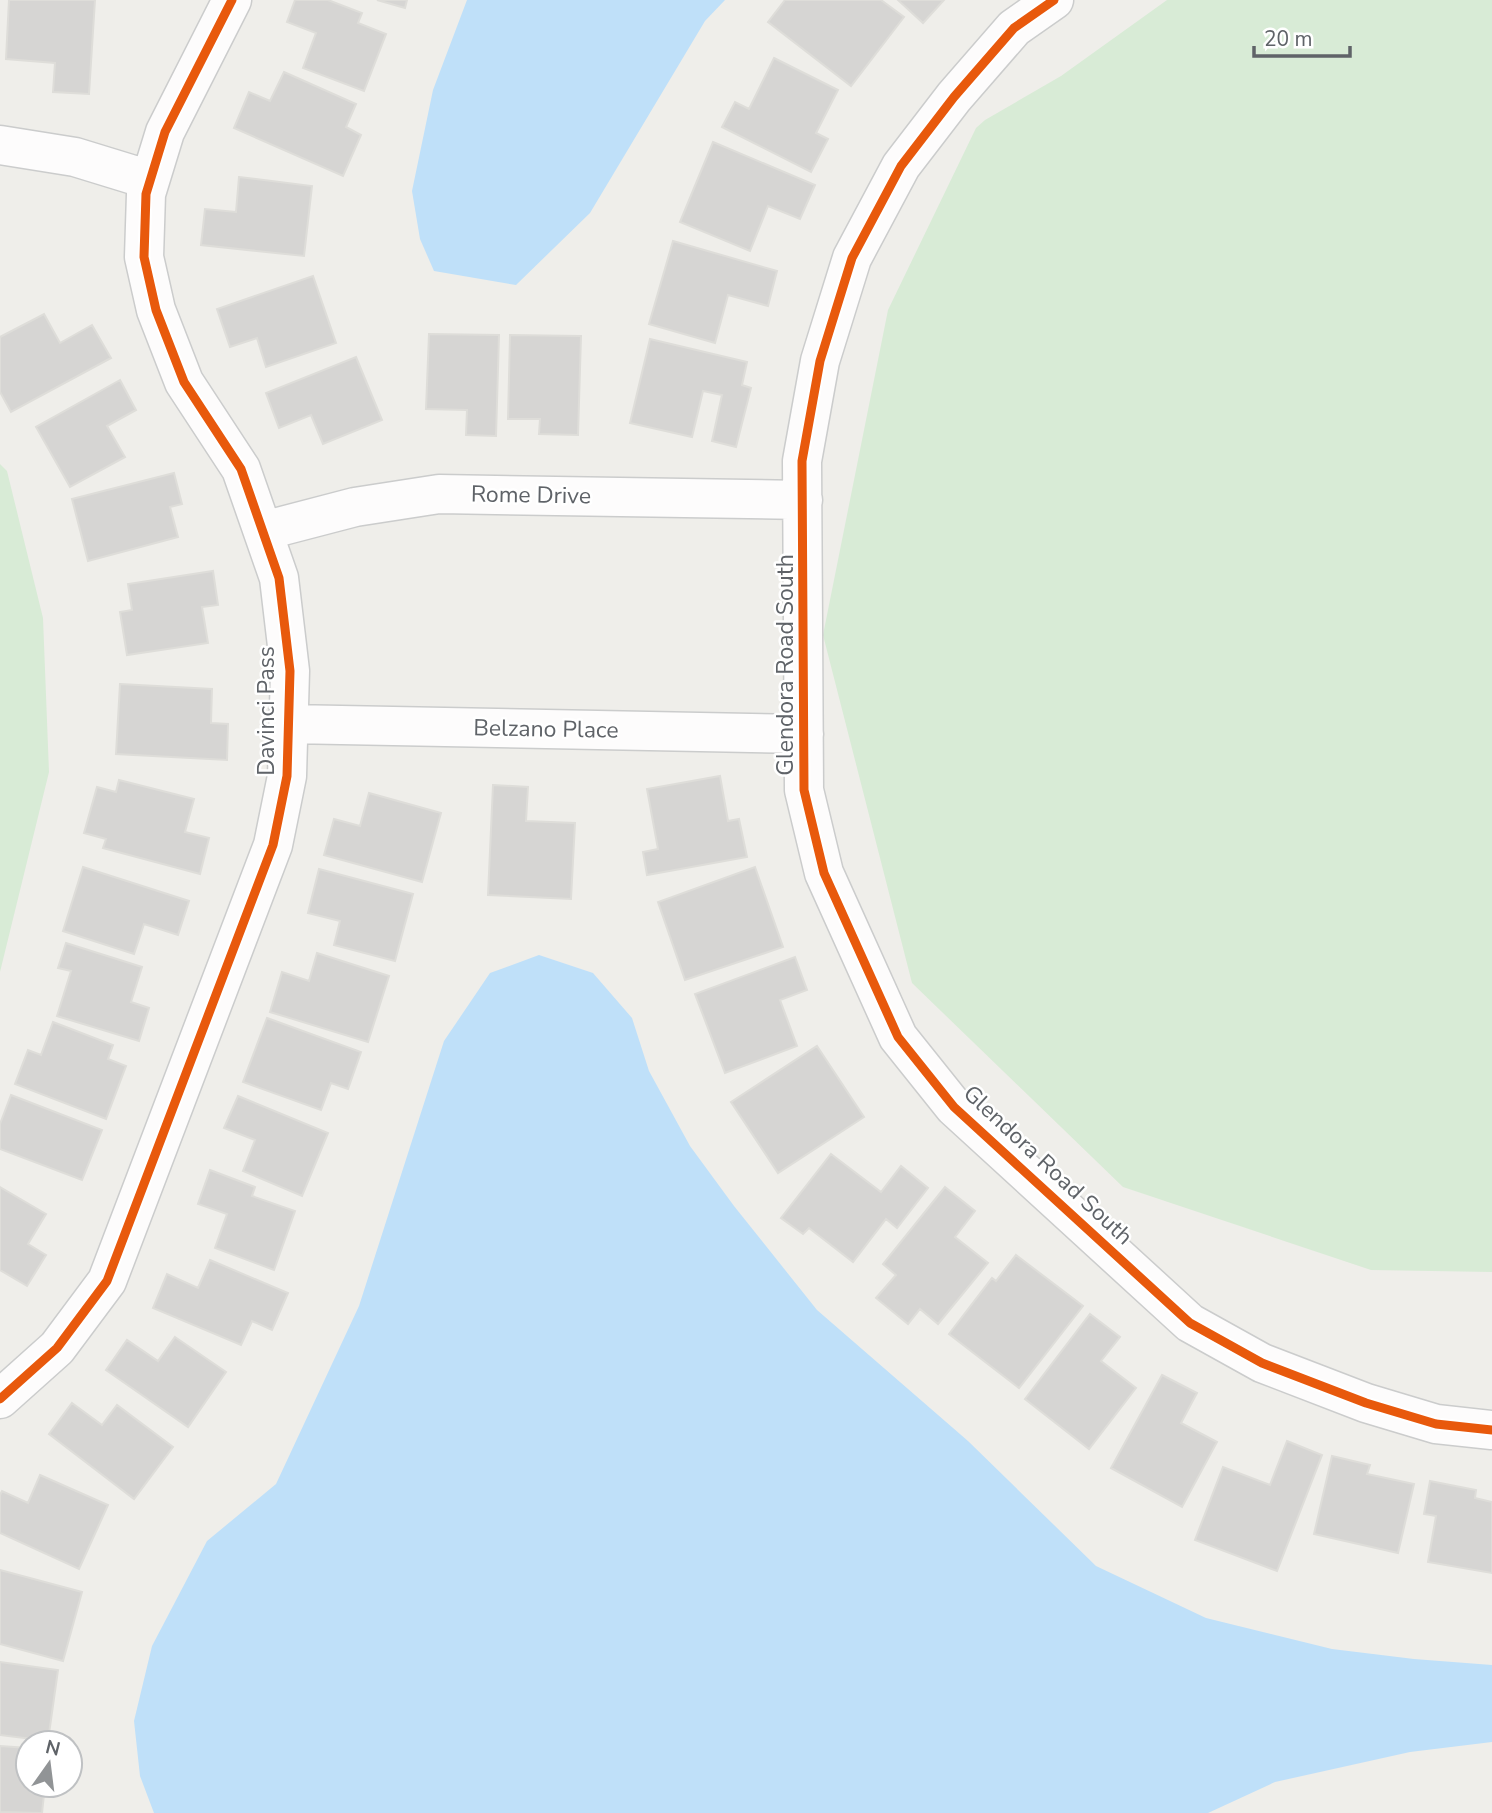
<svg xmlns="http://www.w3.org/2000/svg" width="1492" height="1813" viewBox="0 0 1492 1813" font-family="'Nunito Sans',sans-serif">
<rect width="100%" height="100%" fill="#efeeea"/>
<path fill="#d8ebd6" d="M1167 0H1492V1272L1371 1270 1123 1187 912 983 823 635 888 310 976 128 985 120 1061 76Z
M0 464 7 471 43 618 49 772 0 972Z"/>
<path fill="#bfe0f9" d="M467 0H725L705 21 590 213 516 285 434 271 420 239 412 191 433 90Z
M539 955 593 973 632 1018 649 1071 690 1146 734 1206 817 1310 968 1441 1096 1566 1206 1618 1332 1649 1414 1659 1492 1665V1742L1410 1752 1275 1782 1208 1813H154L140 1776 134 1721 152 1646 207 1541 276 1484 359 1306 444 1041 490 973Z"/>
<path fill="#d6d5d3" stroke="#deddd9" stroke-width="2" d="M9 0H95L89 94 53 92 55 63 6 59Z
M295 0H328L362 13 358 23 386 34 364 91 303 68 316 33 287 22Z
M377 0H407L405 8Z
M785 0H881L904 17 851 86 768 22Z
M898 0H944L923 23Z
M774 58 838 90 816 133 828 139 811 172 722 127 735 102 749 109Z
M284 72 356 104 346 127 361 135 343 176 234 128 249 92 270 101Z
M713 142 815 185 800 219 768 206 750 251 680 222Z
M239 177 312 186 304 256 201 245 205 209 236 212Z
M673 241 777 271 768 306 728 295 715 343 649 324Z
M313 276 336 343 266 367 257 338 230 347 217 309Z
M44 314 60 343 92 325 111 358 11 412 0 392V337Z
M429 334 499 335 496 436 466 435 467 410 426 409Z
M510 335 581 336 578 435 539 434 540 419H508Z
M650 339 747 362 742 385 751 388 736 447 712 441 722 395 703 391 692 437 630 423Z
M356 357 382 420 323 444 311 415 279 428 266 393Z
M120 380 136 410 107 426 125 457 70 487 36 427Z
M174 473 182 504 170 507 178 537 88 561 72 499Z
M213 571 218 605 202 607 208 643 127 655 120 612 132 610 128 584Z
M120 684 212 689 211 723 228 724 227 760 116 754Z
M720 776 728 821 739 819 747 857 647 875 643 852 658 849 647 789Z
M119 780 194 799 185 832 209 838 200 874 103 848 106 839 84 833 97 787 116 792Z
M493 785 528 787 526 821 575 823 571 899 488 895Z
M369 793 441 813 422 882 324 855 334 819 360 826Z
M83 867 189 901 178 935 144 924 134 954 63 931Z
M755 867 783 947 685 980 658 902Z
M319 869 413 894 395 961 334 945 340 921 308 913Z
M66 943 142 967 131 1002 149 1008 139 1041 57 1016 71 971 58 968Z
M317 953 389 976 368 1042 270 1012 282 972 309 981Z
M795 957 807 990 780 1000 797 1046 725 1073 695 994Z
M267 1018 361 1052 348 1089 331 1083 321 1110 243 1082Z
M53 1022 113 1045 108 1059 126 1066 106 1119 15 1084 28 1050 41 1055Z
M817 1046 864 1117 778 1173 731 1102Z
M11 1095 102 1130 82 1180 0 1149V1124Z
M238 1096 328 1133 302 1196 243 1171 255 1140 224 1128Z
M831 1154 881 1192 901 1166 928 1188 897 1228 886 1219 853 1262 809 1228 803 1234 781 1218Z
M210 1170 255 1187 252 1196 295 1211 274 1270 215 1248 227 1214 198 1204Z
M0 1187 46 1214 28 1244 46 1255 27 1286 0 1270Z
M945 1187 975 1211 955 1237 988 1263 938 1324 920 1309 908 1324 876 1298 896 1275 883 1264Z
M1016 1255 1083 1306 1019 1388 949 1334 992 1278 996 1281Z
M210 1260 288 1293 272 1330 252 1321 241 1345 153 1308 167 1274 198 1288Z
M1090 1314 1120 1337 1101 1361 1136 1388 1089 1449 1025 1399Z
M175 1337 226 1372 188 1427 106 1370 127 1340 158 1361Z
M1162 1375 1197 1393 1181 1423 1217 1442 1182 1507 1111 1468Z
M72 1403 102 1425 117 1405 173 1447 134 1499 49 1434Z
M1287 1441 1322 1455 1277 1571 1195 1540 1223 1467 1270 1485Z
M1332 1456 1370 1465 1367 1474 1414 1484 1398 1553 1314 1534Z
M40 1475 108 1505 79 1569 0 1533V1495L2 1491 28 1503Z
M1430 1481 1476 1490 1475 1498 1492 1502V1573L1428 1562 1436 1516 1424 1514Z
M0 1570 82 1592 63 1661 0 1644Z
M0 1662 58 1670 48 1741 0 1735Z
M0 1746 28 1748V1785H45L42 1813 0 1812Z"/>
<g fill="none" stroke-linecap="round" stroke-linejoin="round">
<defs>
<path id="minor" d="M1054 0 1014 28 954 97 901 166 852 258 820 361 802 461 804 790 824 873 898 1037 954 1107 1190 1323 1262 1363 1366 1403 1436 1424 1492 1430
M0 145 75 157 150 180
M263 531 355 507 439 494 803 500
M289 724 804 734
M0 1399 57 1348 107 1281 273 845 287 776 290 671 279 578 241 469 184 382 156 310 144 257 146 194 165 132 232 0"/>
</defs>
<use href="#minor" stroke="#cbcccc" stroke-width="41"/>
<use href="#minor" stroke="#fdfcfc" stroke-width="38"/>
<defs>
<path id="cycleway" d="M1054 0 1014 28 954 97 901 166 852 258 820 361 802 461 804 790 824 873 898 1037 954 1107 1190 1323 1262 1363 1366 1403 1436 1424 1492 1430
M0 1399 57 1348 107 1281 273 845 287 776 290 671 279 578 241 469 184 382 156 310 144 257 146 194 165 132 232 0"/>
</defs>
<use href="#cycleway" stroke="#fff" stroke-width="13"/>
<use href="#cycleway" stroke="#e8590c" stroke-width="9"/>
</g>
<g text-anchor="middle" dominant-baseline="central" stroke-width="5" stroke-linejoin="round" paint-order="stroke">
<g font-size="23" fill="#5f6368" stroke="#fff">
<text transform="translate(531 495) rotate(1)">Rome Drive</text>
<text transform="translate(785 665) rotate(-90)">Glendora Road South</text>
<text transform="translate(266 711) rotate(-90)">Davinci Pass</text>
<text transform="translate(546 729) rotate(1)">Belzano Place</text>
<text transform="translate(1048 1165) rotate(43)">Glendora Road South</text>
</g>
</g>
<g transform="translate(49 1764) rotate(14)"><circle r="33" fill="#ffffff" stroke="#bfc1c3" stroke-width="2"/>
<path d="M0-5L12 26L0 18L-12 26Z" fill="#919496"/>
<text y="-10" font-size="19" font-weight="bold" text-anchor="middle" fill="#5f6368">N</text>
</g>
<path d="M1254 46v10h96v-10" fill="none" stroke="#5f6368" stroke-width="3.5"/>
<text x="1264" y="46" font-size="21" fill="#5f6368" stroke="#ffffff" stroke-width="5" paint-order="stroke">20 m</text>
</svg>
